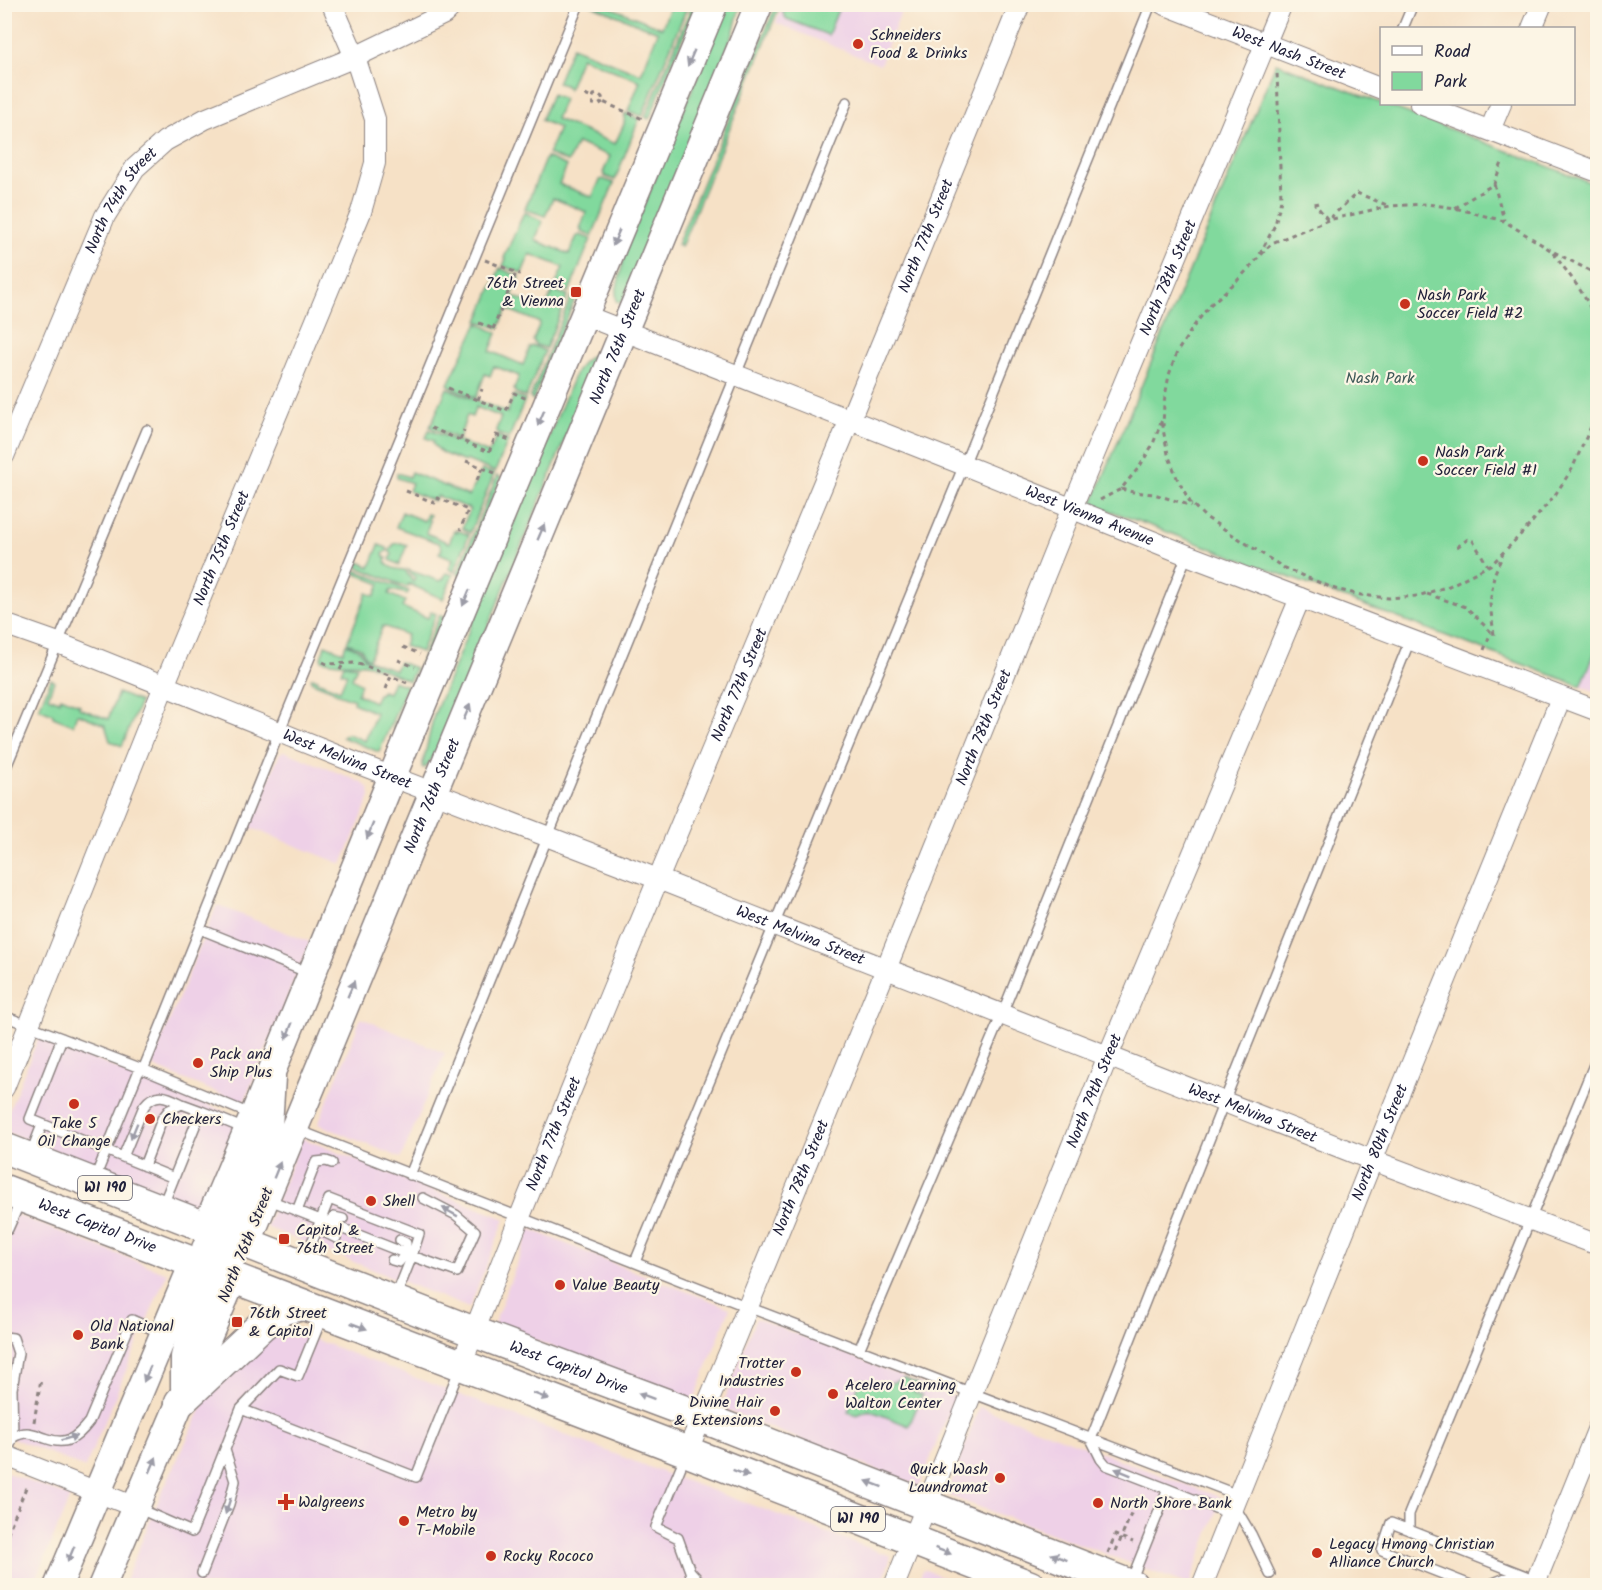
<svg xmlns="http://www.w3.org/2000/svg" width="1602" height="1590" viewBox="0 0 1602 1590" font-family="Kalam,sans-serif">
<rect width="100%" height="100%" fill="#fcf5e5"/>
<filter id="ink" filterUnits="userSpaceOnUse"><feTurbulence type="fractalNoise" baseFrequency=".0167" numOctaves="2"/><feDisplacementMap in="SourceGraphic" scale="12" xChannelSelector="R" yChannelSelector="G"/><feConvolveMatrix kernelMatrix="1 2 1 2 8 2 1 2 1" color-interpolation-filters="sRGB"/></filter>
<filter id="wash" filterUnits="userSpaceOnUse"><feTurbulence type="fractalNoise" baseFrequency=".008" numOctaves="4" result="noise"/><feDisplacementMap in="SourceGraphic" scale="24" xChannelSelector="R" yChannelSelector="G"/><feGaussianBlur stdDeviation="1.35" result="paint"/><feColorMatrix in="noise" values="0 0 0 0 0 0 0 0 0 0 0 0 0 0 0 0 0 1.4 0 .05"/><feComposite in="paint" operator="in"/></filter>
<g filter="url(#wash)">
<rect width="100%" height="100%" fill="#f6e1c6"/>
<path fill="#eed0e7" d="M783 5H904L880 65 776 23Z
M1597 645V692L1581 686Z
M284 751 361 782 369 788 370 797 342 864 249 827 280 753Z
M217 905 310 942 245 1100 240 1102 154 1067 152 1063Z
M361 1018 445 1053 401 1158 318 1124Z
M38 1039H43L238 1117 204 1199 198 1203 192 1204H186L9 1133 5 1126 4 1123Z
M302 1138 505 1219 469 1308 266 1227Z
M4 1210 167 1273 85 1468 5 1435Z
M530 1229 615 1264 730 1308 693 1403 494 1324Z
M756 1318 955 1397 919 1487 721 1408Z
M277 1325 675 1477 891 1556 881 1586H123L162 1492 205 1401Z
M979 1407 1222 1498 1189 1585 947 1495Z
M5 1472 70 1497 34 1585H5Z
M923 1569 965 1585H917Z"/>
<path fill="#81d99d" stroke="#527e6c" stroke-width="1.5" d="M591 5H605L662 28 671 5H688L642 116 628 111 640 81 581 57 568 90 565 85 557 83 572 47 641 74 658 32Z
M727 5 740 6 733 34 622 303 616 301V292L626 249Z
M776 5H780L681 247 677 245Z
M785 5V4L840 5 828 35 787 19C782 14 782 11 785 5Z
M692 6 695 8 649 119 645 117Z
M1276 63 1597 185 1598 645 1581 686 1092 504Z
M552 94 564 99 556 119 615 144 624 124 625 113 639 119 615 180 604 176 605 174 603 173 610 156 577 143 568 162 548 154 559 128 541 120Z
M546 157 567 166 559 184 592 197 600 180 603 179 614 183 592 236 581 232 582 229H580L586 212 553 198 545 216 525 209Z
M524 212 543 221 535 240 569 254 577 236H579L580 235 591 239 569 292 562 289 556 284 563 267 530 254 522 273 503 266 506 259 504 258Z
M500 268 520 277 512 296 545 309 553 291 568 295 546 348 536 345 533 341 540 323 507 309 499 328 478 321Z
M571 297 575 299 533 400 530 398Z
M478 323 497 333 490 351 523 365 530 347 534 346 545 351 526 397 516 393 514 389 519 376 494 366 490 376 485 374 476 398 453 388 448 384Z
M596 352 600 354 436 753 425 768 422 767 434 715 574 376 582 363Z
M447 388 507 413 514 395 525 400 509 438 498 434 496 430 501 417 476 407 472 417 467 415 459 439 430 427Z
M429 430 489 453 497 436 508 441 495 472 466 460 465 462 442 453 433 444 434 441 426 438Z
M482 470 494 474 470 533 462 528 470 509 437 496 434 501 409 491 412 483 397 478V473L409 477 411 472 469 496Z
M497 476 501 478 461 575 457 574Z
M402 512 424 521 427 514 430 515 428 520 430 521 426 533 449 543 454 531 457 532V530L469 535 454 572 449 569 453 559 439 553 442 549 439 543 396 527Z
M401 543 407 545 399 565 390 560 392 554 389 551 394 544Z
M379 545 387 548V551L383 554 385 558H387L385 562C390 569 397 569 405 570L413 582 415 577 412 575 408 570 440 581 444 578 446 573 453 575 443 599 409 584 407 587 357 567 359 562 370 567Z
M355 570 409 591 407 594 391 590 389 594 405 601 402 607 428 618 431 612 436 614 421 652 404 646 407 635 383 626 369 659 366 658 361 648 347 643 367 593 375 596 380 584 354 573Z
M440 615 444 617 397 731 393 729Z
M346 644 360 650 365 659 395 670 399 662 415 668 409 681C395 675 379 666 364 664 351 662 335 665 322 660L321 658 325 645 343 652Z
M344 664 357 666 352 678 361 684 357 694 374 702 378 694H380L382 691 388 693 393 681 407 686 379 752 342 737 343 735 348 734 365 741 376 713 353 703 354 700 335 693 333 690 312 682 311 678 318 679 317 681 340 690 347 674 341 672Z
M51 679 54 681 48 697 59 701 61 697 80 705 79 708 108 719 118 693 140 702 122 746 110 741 105 725 79 714H77L73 725 53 717V714L39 708Z
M904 1378 917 1384 914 1392 922 1395 909 1426 869 1410 857 1415 848 1412 861 1379 881 1387Z"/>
</g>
<g filter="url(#ink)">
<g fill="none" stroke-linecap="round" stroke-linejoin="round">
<defs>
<path id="lane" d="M1403 28 1413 4
M4 772 147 430
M200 929 309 973
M4 1016 140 1068 250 1114
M62 1038 30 1119 174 1178
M143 1070 285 718 579 4
M298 1130 748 1307 1238 1495
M31 1153 42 1125
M123 1157 144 1106C156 1090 168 1097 182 1104
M144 1166 162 1119 169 1110 182 1104 201 1111
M410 1175C555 817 703 460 847 102
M95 1178 140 1068
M267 1199 412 1256 396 1296
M163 1205 201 1111 245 1129
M297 1211 316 1162 326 1161 332 1163
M326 1223 328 1234 336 1238
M326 1223 334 1217 343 1219
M4 1228 8 1229 20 1202
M305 1260 329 1199 419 1234 412 1256 457 1272 475 1231 456 1215 423 1198
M392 1260 399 1262 406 1253V1243L400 1240
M635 1262 964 465 1151 4
M4 1337 13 1338 18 1353 12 1389 13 1437 6 1455
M859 1350 1002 1014 1187 555
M241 1409 416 1477 460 1368
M13 1437C17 1435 22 1433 27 1433 33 1433 39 1436 45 1438 66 1446 76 1439 89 1422L132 1320 161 1333
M686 1454 656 1527 678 1538 690 1571 693 1586
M1168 1489 1106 1465 1101 1459 1091 1439 1224 1102 1410 640
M1235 1507 1251 1534 1270 1574
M137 1508 192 1532 241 1409 279 1369 298 1376 323 1315
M1409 1530 1391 1523 1382 1550 1473 1586
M690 1571 704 1586
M202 1573 229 1504 235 1481 225 1450
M1536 1580 1409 1530V1514L1598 1055
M1131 1581 1168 1489 1230 1514
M1486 1586 1518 1573"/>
<g id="street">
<path id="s1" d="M1163 4 1382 89"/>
<path d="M1532 28 1542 4"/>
<path d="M1420 104 1598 172"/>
<path d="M1490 130 1501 104"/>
<path id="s2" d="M584 315 964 465 1187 555 1598 711"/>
<path id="s3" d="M4 456 105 216 135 168 165 141 205 119 355 57 444 14 454 4"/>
<path id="s4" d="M4 624 58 643 351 761 658 879 1372 1160 1598 1245"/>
<path id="s5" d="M4 1088 164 686 361 212 375 163V119L355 57 332 4"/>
<path id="s6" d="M461 1365C585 1049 718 736 849 422 907 283 963 144 1020 4"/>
<path id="s7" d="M687 1452 736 1336 886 969 1072 508 1282 4"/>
<path d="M4 1455 135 1507"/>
<path id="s8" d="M894 1586 1108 1056 1300 598"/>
<path id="s9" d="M1202 1586 1380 1141 1561 698"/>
<path d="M1534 1586 1598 1428"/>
</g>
<g id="secondary">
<path d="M206 1228 254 1115 392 777 714 4"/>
<path id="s10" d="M247 1243 759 4"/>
<path d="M58 1586 194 1262"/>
<path d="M102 1586 233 1278"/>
</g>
<g id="primary">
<path id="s11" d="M4 1148 474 1332 701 1417 1133 1586"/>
<path id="s12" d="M4 1190 670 1445 1030 1586"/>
<path d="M231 1256 229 1236 237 1217 267 1126 270 1077"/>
<path d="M186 1387V1357L209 1269 207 1249"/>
<path d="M180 1402 261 1326 283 1309 304 1305"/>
</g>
</defs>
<use href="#lane" stroke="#8c8280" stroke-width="12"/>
<use href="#street" stroke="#8c8280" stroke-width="22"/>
<use href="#secondary" stroke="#8c8280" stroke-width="30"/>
<use href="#primary" stroke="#8c8280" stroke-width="33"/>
<path stroke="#8c8280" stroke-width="3" stroke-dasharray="4.5 4.5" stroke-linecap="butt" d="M585 95 592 98
M603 102 598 105 593 104 592 99 594 95 598 94 602 97 603 102 643 119
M1494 184 1504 220
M1318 203 1315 204 1328 220 1357 193 1389 206
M1455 208 1494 184 1503 160
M1553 253C1570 276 1591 300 1598 329
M1260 254 1275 225 1281 200 1277 70
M485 260 520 274
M1598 275 1552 251 1504 221 1455 208 1427 204 1390 206 1328 220 1272 243 1236 282 1211 304 1196 323 1177 352 1169 375 1164 402 1163 429 1168 454 1177 478 1190 502 1204 516 1284 568 1335 589 1361 595 1389 598 1418 596 1449 586 1492 564 1527 528 1555 495 1572 469 1598 411
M479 323 496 330
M493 329 516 273
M448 388 506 411 514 393 527 399
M478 400 482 389
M431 428 489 452 496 435 510 440
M460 440 464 430
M466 461 495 473
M477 480 482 468
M1121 489 1133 492 1154 494 1192 506
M406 491 435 503 437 498 468 510 460 530
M1100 500 1121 489 1140 466 1153 444 1162 420
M1457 547 1468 539 1473 541 1488 566
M1427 594 1466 607 1494 635 1490 604 1494 575 1503 554
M403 647 420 654
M1484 650 1491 632
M398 660 415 667
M323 662 327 664 353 663 366 666 391 676
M340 670 343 664
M386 689 391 676 407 683
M34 1422 41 1379
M4 1542 27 1485
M1116 1551 1139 1494
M1108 1553 1115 1535 1133 1542"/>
<use href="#lane" stroke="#fff" stroke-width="9"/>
<use href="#street" stroke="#fff" stroke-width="20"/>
<use href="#secondary" stroke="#fff" stroke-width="27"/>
<use href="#primary" stroke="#fff" stroke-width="30"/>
</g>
<defs><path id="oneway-solid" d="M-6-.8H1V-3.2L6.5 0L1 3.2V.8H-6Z" transform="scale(1.5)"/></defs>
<g fill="#9c9ca7">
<use href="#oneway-solid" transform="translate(691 58) rotate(113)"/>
<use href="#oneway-solid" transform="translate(616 238) rotate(113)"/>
<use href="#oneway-solid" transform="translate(541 418) rotate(113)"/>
<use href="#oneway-solid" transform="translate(541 532) rotate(-67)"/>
<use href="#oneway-solid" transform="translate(466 598) rotate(113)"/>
<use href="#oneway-solid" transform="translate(467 712) rotate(-67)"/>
<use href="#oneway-solid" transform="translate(370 831) rotate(112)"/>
<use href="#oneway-solid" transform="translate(351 989) rotate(-67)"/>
<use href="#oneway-solid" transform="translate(289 1031) rotate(112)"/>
<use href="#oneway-solid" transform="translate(134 1131) rotate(112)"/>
<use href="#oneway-solid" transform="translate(277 1170) rotate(-68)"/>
<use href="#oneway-solid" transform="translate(450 1212) rotate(-151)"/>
<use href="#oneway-solid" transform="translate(359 1326) rotate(21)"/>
<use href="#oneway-solid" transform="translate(147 1374) rotate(113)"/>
<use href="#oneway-solid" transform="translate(541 1396) rotate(21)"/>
<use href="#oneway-solid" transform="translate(646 1396) rotate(-160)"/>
<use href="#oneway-solid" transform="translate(69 1438) rotate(-16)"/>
<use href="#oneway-solid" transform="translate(153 1465) rotate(-67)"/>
<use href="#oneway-solid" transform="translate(1123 1472) rotate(-158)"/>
<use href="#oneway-solid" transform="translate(741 1473) rotate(21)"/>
<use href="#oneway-solid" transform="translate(874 1484) rotate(-159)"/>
<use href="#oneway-solid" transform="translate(228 1506) rotate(108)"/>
<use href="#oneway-solid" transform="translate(943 1551) rotate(21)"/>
<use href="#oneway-solid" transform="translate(71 1554) rotate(113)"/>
<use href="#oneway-solid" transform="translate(1059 1557) rotate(-159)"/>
</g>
</g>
<g fill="#c8321e" stroke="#fcf5e5" stroke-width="2">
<circle cx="858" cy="44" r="6"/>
<rect x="570" y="286" width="12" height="12" rx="3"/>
<circle cx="1405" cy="304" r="6"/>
<circle cx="1423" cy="461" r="6"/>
<circle cx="198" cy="1063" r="6"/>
<circle cx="74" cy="1104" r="6"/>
<circle cx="150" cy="1119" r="6"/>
<circle cx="371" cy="1201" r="6"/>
<rect x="278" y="1233" width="12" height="12" rx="3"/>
<circle cx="560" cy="1285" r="6"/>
<rect x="231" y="1316" width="12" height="12" rx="3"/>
<circle cx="78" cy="1335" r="6"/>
<circle cx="796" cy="1372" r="6"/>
<circle cx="833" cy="1394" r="6"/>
<circle cx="775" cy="1411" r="6"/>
<circle cx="1000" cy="1478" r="6"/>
<path d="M283 1493h6v6h6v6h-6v6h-6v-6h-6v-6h6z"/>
<circle cx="1098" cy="1503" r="6"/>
<circle cx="404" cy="1521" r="6"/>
<circle cx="1317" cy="1553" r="6"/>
<circle cx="491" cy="1556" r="6"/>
</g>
<g text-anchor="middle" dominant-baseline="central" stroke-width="4.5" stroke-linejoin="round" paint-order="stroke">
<g fill="#fcf5e5" stroke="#63616e" stroke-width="1.5">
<rect x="78" y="1176" width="54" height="24" rx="4.5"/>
<rect x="831" y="1507" width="54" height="24" rx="4.5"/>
</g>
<g font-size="15" font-weight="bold" fill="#22223b">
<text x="105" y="1188">WI 190</text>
<text x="858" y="1519">WI 190</text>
</g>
<g font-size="16" fill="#22223b" stroke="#fcf5e5" text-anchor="start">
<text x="870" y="35">Schneiders<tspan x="870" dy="18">Food &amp; Drinks</tspan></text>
<text x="564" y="283" text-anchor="end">76th Street<tspan x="564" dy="18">&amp; Vienna</tspan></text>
<text x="1417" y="295">Nash Park<tspan x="1417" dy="18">Soccer Field #2</tspan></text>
<text x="1435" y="452">Nash Park<tspan x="1435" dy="18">Soccer Field #1</tspan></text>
<text x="210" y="1054">Pack and<tspan x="210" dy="18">Ship Plus</tspan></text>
<text x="162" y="1119">Checkers</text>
<text x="74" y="1123" text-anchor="middle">Take 5<tspan x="74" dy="18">Oil Change</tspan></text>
<text x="383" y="1201">Shell</text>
<text x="296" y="1230">Capitol &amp;<tspan x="296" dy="18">76th Street</tspan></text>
<text x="572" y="1285">Value Beauty</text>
<text x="249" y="1313">76th Street<tspan x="249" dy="18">&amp; Capitol</tspan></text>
<text x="90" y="1326">Old National<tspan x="90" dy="18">Bank</tspan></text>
<text x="784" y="1363" text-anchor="end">Trotter<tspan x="784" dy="18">Industries</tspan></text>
<text x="845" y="1385">Acelero Learning<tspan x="845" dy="18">Walton Center</tspan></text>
<text x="763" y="1402" text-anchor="end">Divine Hair<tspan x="763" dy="18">&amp; Extensions</tspan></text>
<text x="988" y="1469" text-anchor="end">Quick Wash<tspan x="988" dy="18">Laundromat</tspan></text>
<text x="298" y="1502">Walgreens</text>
<text x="1110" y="1503">North Shore Bank</text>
<text x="416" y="1512">Metro by<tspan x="416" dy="18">T-Mobile</tspan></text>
<text x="1329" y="1544">Legacy Hmong Christian<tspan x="1329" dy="18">Alliance Church</tspan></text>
<text x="503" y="1556">Rocky Rococo</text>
</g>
<g font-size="16" fill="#22223b" stroke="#fcf5e5">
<text stroke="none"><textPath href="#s1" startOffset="135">West Nash Street</textPath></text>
<text stroke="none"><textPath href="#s3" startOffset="282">North 74th Street</textPath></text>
<text stroke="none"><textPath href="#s6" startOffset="1221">North 77th Street</textPath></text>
<text stroke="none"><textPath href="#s7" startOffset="1269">North 78th Street</textPath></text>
<text stroke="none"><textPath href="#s10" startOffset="970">North 76th Street</textPath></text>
<text stroke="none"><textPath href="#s2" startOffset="544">West Vienna Avenue</textPath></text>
<text stroke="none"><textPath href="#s5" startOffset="582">North 75th Street</textPath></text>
<text stroke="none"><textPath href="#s6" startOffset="735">North 77th Street</textPath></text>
<text stroke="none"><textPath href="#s7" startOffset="783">North 78th Street</textPath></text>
<text stroke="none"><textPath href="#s4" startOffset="369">West Melvina Street</textPath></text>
<text stroke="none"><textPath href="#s10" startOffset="484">North 76th Street</textPath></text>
<text stroke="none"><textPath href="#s4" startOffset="855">West Melvina Street</textPath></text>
<text stroke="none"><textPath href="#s8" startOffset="534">North 79th Street</textPath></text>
<text stroke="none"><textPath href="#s4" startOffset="1341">West Melvina Street</textPath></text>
<text stroke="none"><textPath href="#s6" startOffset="249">North 77th Street</textPath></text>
<text stroke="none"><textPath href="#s9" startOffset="478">North 80th Street</textPath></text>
<text stroke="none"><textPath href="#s7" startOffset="297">North 78th Street</textPath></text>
<text stroke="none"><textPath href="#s12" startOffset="100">West Capitol Drive</textPath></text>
<text transform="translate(246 1245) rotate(-68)">North 76th Street</text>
<text stroke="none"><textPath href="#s11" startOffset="606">West Capitol Drive</textPath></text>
</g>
<g font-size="16" fill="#3e5958" stroke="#fcf5e5">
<text x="1380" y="378">Nash Park</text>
</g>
</g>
<rect width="1602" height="1590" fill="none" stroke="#fcf5e5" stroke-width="24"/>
<rect x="1380" y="27" width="195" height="78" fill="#fcf5e5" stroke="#a5a1a1" stroke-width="1.5"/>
<rect x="1392" y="46" width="30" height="9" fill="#ffffff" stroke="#a5a1a1" stroke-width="1.5"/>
<text x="1434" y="57" font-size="18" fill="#22223b">Road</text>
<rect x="1392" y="72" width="30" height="18" fill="#81d99d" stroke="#a5a1a1" stroke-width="1.5"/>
<text x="1434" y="87" font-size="18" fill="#22223b">Park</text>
</svg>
